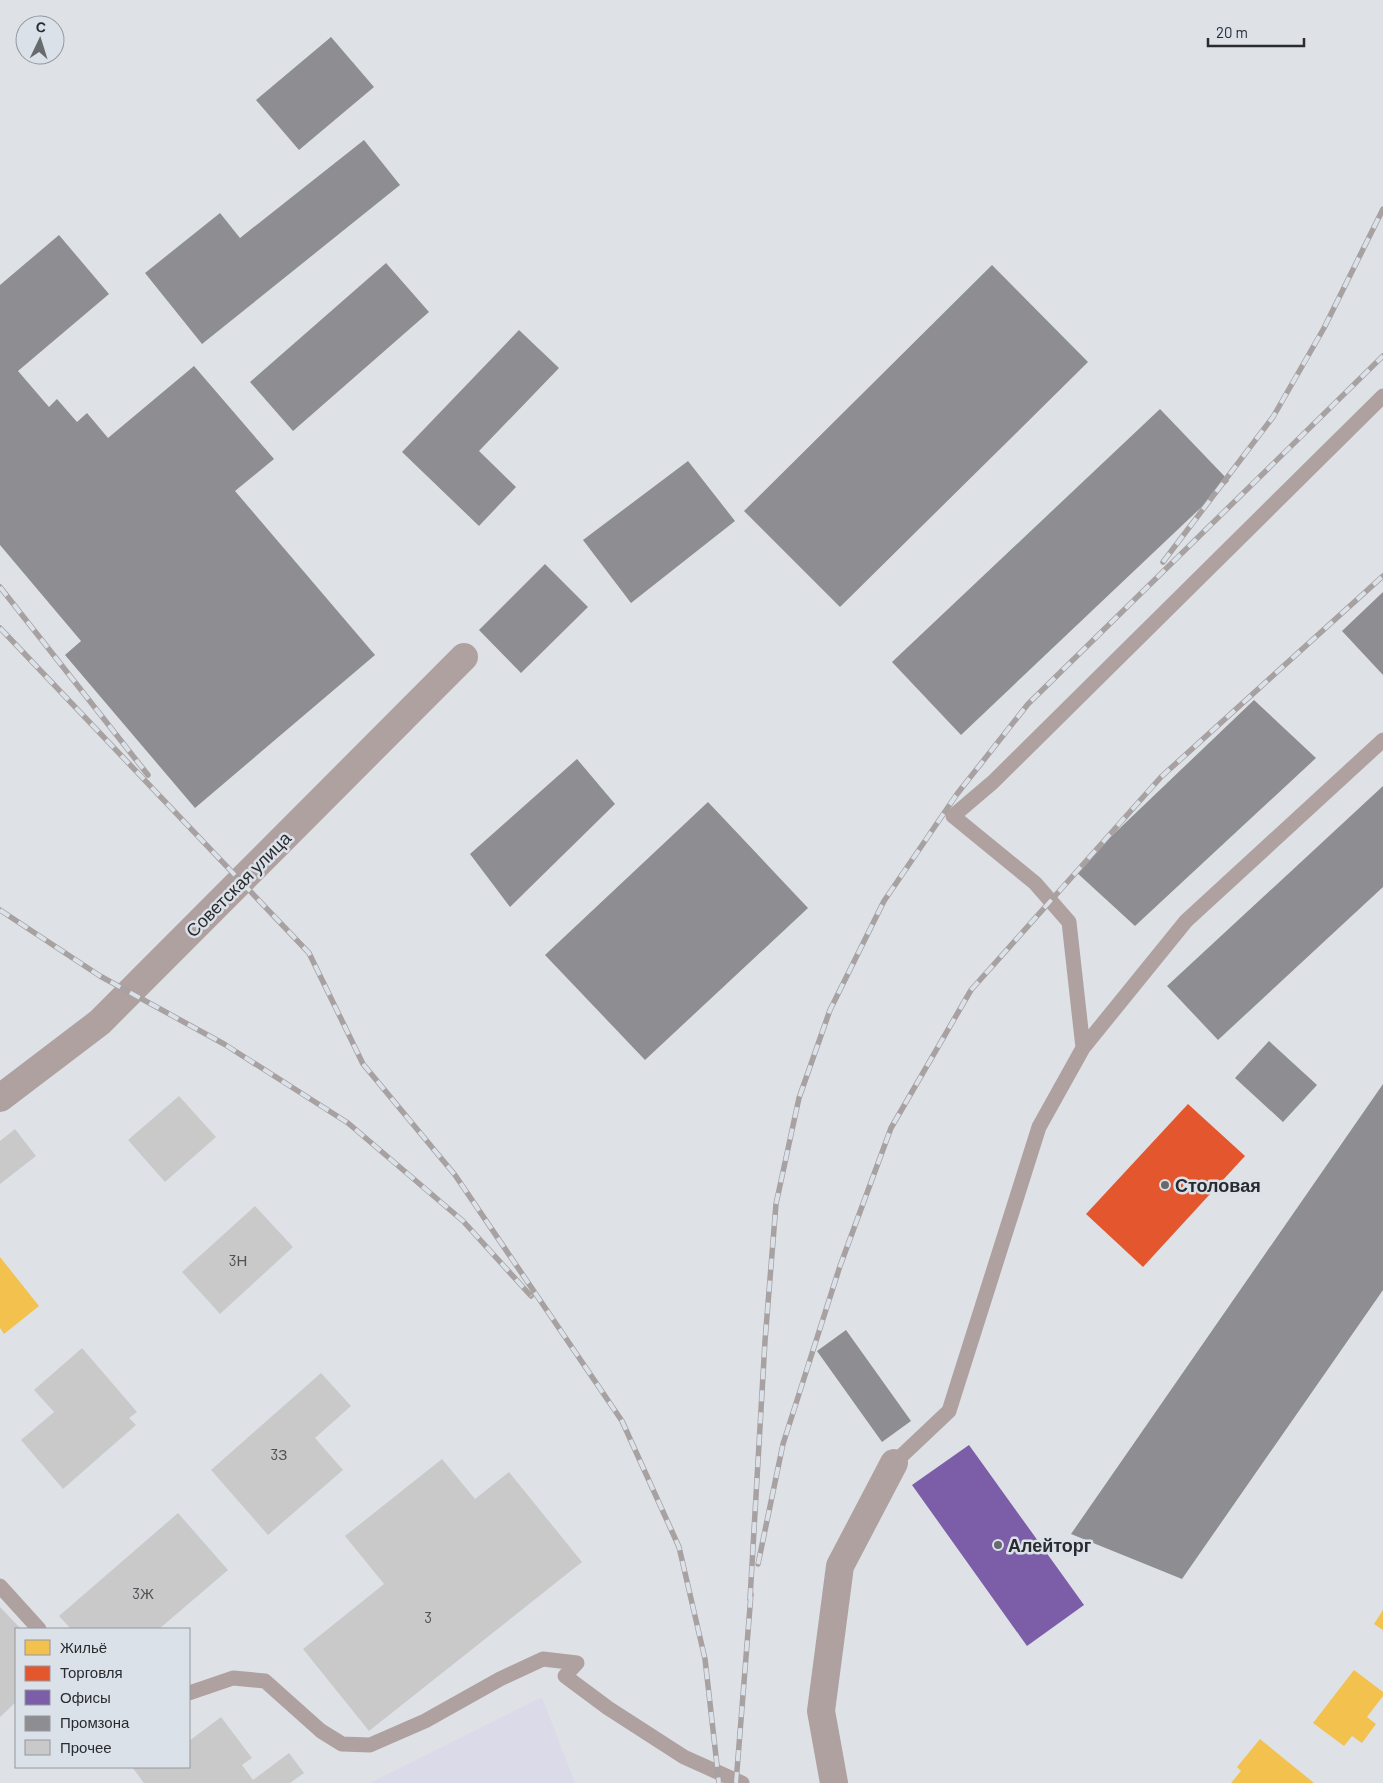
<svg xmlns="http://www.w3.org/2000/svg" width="1383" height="1783" viewBox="0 0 1383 1783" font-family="Barlow,sans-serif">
<rect width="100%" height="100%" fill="#dee2e6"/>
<path fill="#dadae8" d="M542 1697 575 1783H370Z"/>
<path fill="#f2c14e" d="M0 1257 39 1306 4 1334 0 1328Z
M1383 1610V1630L1374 1624Z
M1354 1670 1383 1692V1696L1367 1717 1376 1724 1362 1743 1352 1736 1344 1746 1313 1723Z
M1260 1739 1314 1783H1231L1241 1771 1237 1767Z"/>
<path fill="#e4572e" d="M1188 1104 1245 1156 1143 1267 1086 1214Z"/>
<path fill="#7b5ea7" d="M969 1445 1084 1605 1027 1646 912 1485Z"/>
<path fill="#8d8d92" d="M331 37 374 87 299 150 256 100Z
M364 140 400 185 202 344 145 273 220 213 240 238Z
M59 235 109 294 18 371 49 407 57 399 77 422 87 413 108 438 194 366 274 459 235 491 375 655 195 808 65 655 81 641 0 545V285Z
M386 263 429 312 293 431 250 382Z
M992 265 1088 362 840 607 744 511Z
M519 330 559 368 479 451 516 487 479 526 402 452Z
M1160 409 1229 481 961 735 892 662Z
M688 461 735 521 631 603 583 540Z
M545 564 588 607 521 673 479 630Z
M1383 592V675L1342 631Z
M1254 700 1316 758 1135 926 1075 871Z
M577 759 615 804 510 907 470 854Z
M1383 786V887L1218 1040 1167 986Z
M708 802 808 908 645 1060 545 955Z
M1269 1041 1317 1085 1283 1122 1235 1078Z
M1383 1084V1290L1182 1579 1071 1534Z
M846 1330 911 1421 882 1442 817 1351Z"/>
<path fill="#c9c9ca" d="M179 1096 216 1137 165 1182 128 1140Z
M15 1129 36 1156 0 1184V1141Z
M255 1206 293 1247 220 1314 182 1272Z
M82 1348 137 1412 129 1418 136 1425 63 1489 21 1440 54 1412 34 1390Z
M321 1373 351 1406 315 1438 343 1470 268 1535 211 1470Z
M442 1459 475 1499 509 1472 582 1562 369 1731 303 1649 384 1584 345 1536Z
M178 1513 228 1570 159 1629H71L59 1616Z
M0 1607 21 1629H16V1702L0 1717Z
M221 1717 252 1758 242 1765 253 1780 289 1753 304 1773 290 1783H144L132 1767H189V1741Z"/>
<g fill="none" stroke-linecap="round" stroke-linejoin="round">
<path stroke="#afa1a0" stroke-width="15" d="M1083 1048 1069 922 1035 883 953 816 993 782 1383 396
M894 1463 949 1411 1039 1127 1083 1048 1186 921 1383 740
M0 1586 39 1629
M189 1693 233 1678 265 1681 321 1731 342 1744 370 1745 425 1721 500 1679 543 1659 577 1663 565 1676 608 1708 684 1757 742 1783"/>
<path stroke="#afa1a0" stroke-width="28" d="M0 1098 100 1022 464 657
M834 1783 821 1711 840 1566 894 1463"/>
<defs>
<path id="rail" d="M1163 562 1273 417 1324 328 1383 209
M0 587 148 775
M0 628 309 953 363 1064 455 1175 622 1421 679 1547 705 1659 719 1783
M0 910 100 976 224 1044 348 1123 463 1221 531 1296
M758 1564 783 1444 840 1266 891 1128 971 990 1161 777 1383 576
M750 1599 765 1341 776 1204 799 1098 830 1010 884 901 957 794 1028 704 1383 356
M736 1783 751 1594"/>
</defs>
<use href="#rail" stroke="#a8a1a2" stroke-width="5.5"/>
<use href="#rail" stroke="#dbe1e9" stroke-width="4" stroke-dasharray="11" stroke-linecap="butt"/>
</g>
<g fill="#686b6e" stroke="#dbe1e9" stroke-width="2">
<circle cx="1165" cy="1185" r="5"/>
<circle cx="998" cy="1545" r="5"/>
</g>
<g text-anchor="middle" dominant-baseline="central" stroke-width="5" stroke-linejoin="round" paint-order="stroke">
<g font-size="15" fill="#515255">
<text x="238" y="1260">3Н</text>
<text x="279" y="1454">3З</text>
<text x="143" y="1593">3Ж</text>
<text x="428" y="1617">3</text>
</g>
<g font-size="18" fill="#292b2e" stroke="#dbe1e9">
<text transform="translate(238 884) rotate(-45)">Советская улица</text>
</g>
<g font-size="18" font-weight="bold" fill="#292b2e" stroke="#dbe1e9" text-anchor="start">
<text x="1175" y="1185">Столовая</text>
<text x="1008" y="1545">Алейторг</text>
</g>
</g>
<rect x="15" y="1628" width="175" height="140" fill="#dbe1e9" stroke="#94989e"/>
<rect x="25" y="1640" width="25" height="15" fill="#f2c14e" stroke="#94989e"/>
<text x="60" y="1653" font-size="15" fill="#292b2e">Жильё</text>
<rect x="25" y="1666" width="25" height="15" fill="#e4572e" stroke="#94989e"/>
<text x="60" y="1678" font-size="15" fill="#292b2e">Торговля</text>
<rect x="25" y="1690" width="25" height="15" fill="#7b5ea7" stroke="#94989e"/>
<text x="60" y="1703" font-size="15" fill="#292b2e">Офисы</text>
<rect x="25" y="1716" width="25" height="15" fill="#8d8d92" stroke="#94989e"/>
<text x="60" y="1728" font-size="15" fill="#292b2e">Промзона</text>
<rect x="25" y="1740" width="25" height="15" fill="#c9c9ca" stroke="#94989e"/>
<text x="60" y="1753" font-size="15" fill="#292b2e">Прочее</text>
<g transform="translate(40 40) rotate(4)"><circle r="24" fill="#dbe1e9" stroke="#94989e"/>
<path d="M0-4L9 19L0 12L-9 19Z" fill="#686b6e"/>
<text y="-8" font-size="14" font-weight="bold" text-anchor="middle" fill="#292b2e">С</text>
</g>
<path d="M1208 38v8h96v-8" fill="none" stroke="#292b2e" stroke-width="2.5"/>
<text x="1216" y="38" font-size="15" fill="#292b2e" stroke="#dbe1e9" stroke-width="4" paint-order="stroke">20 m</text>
</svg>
